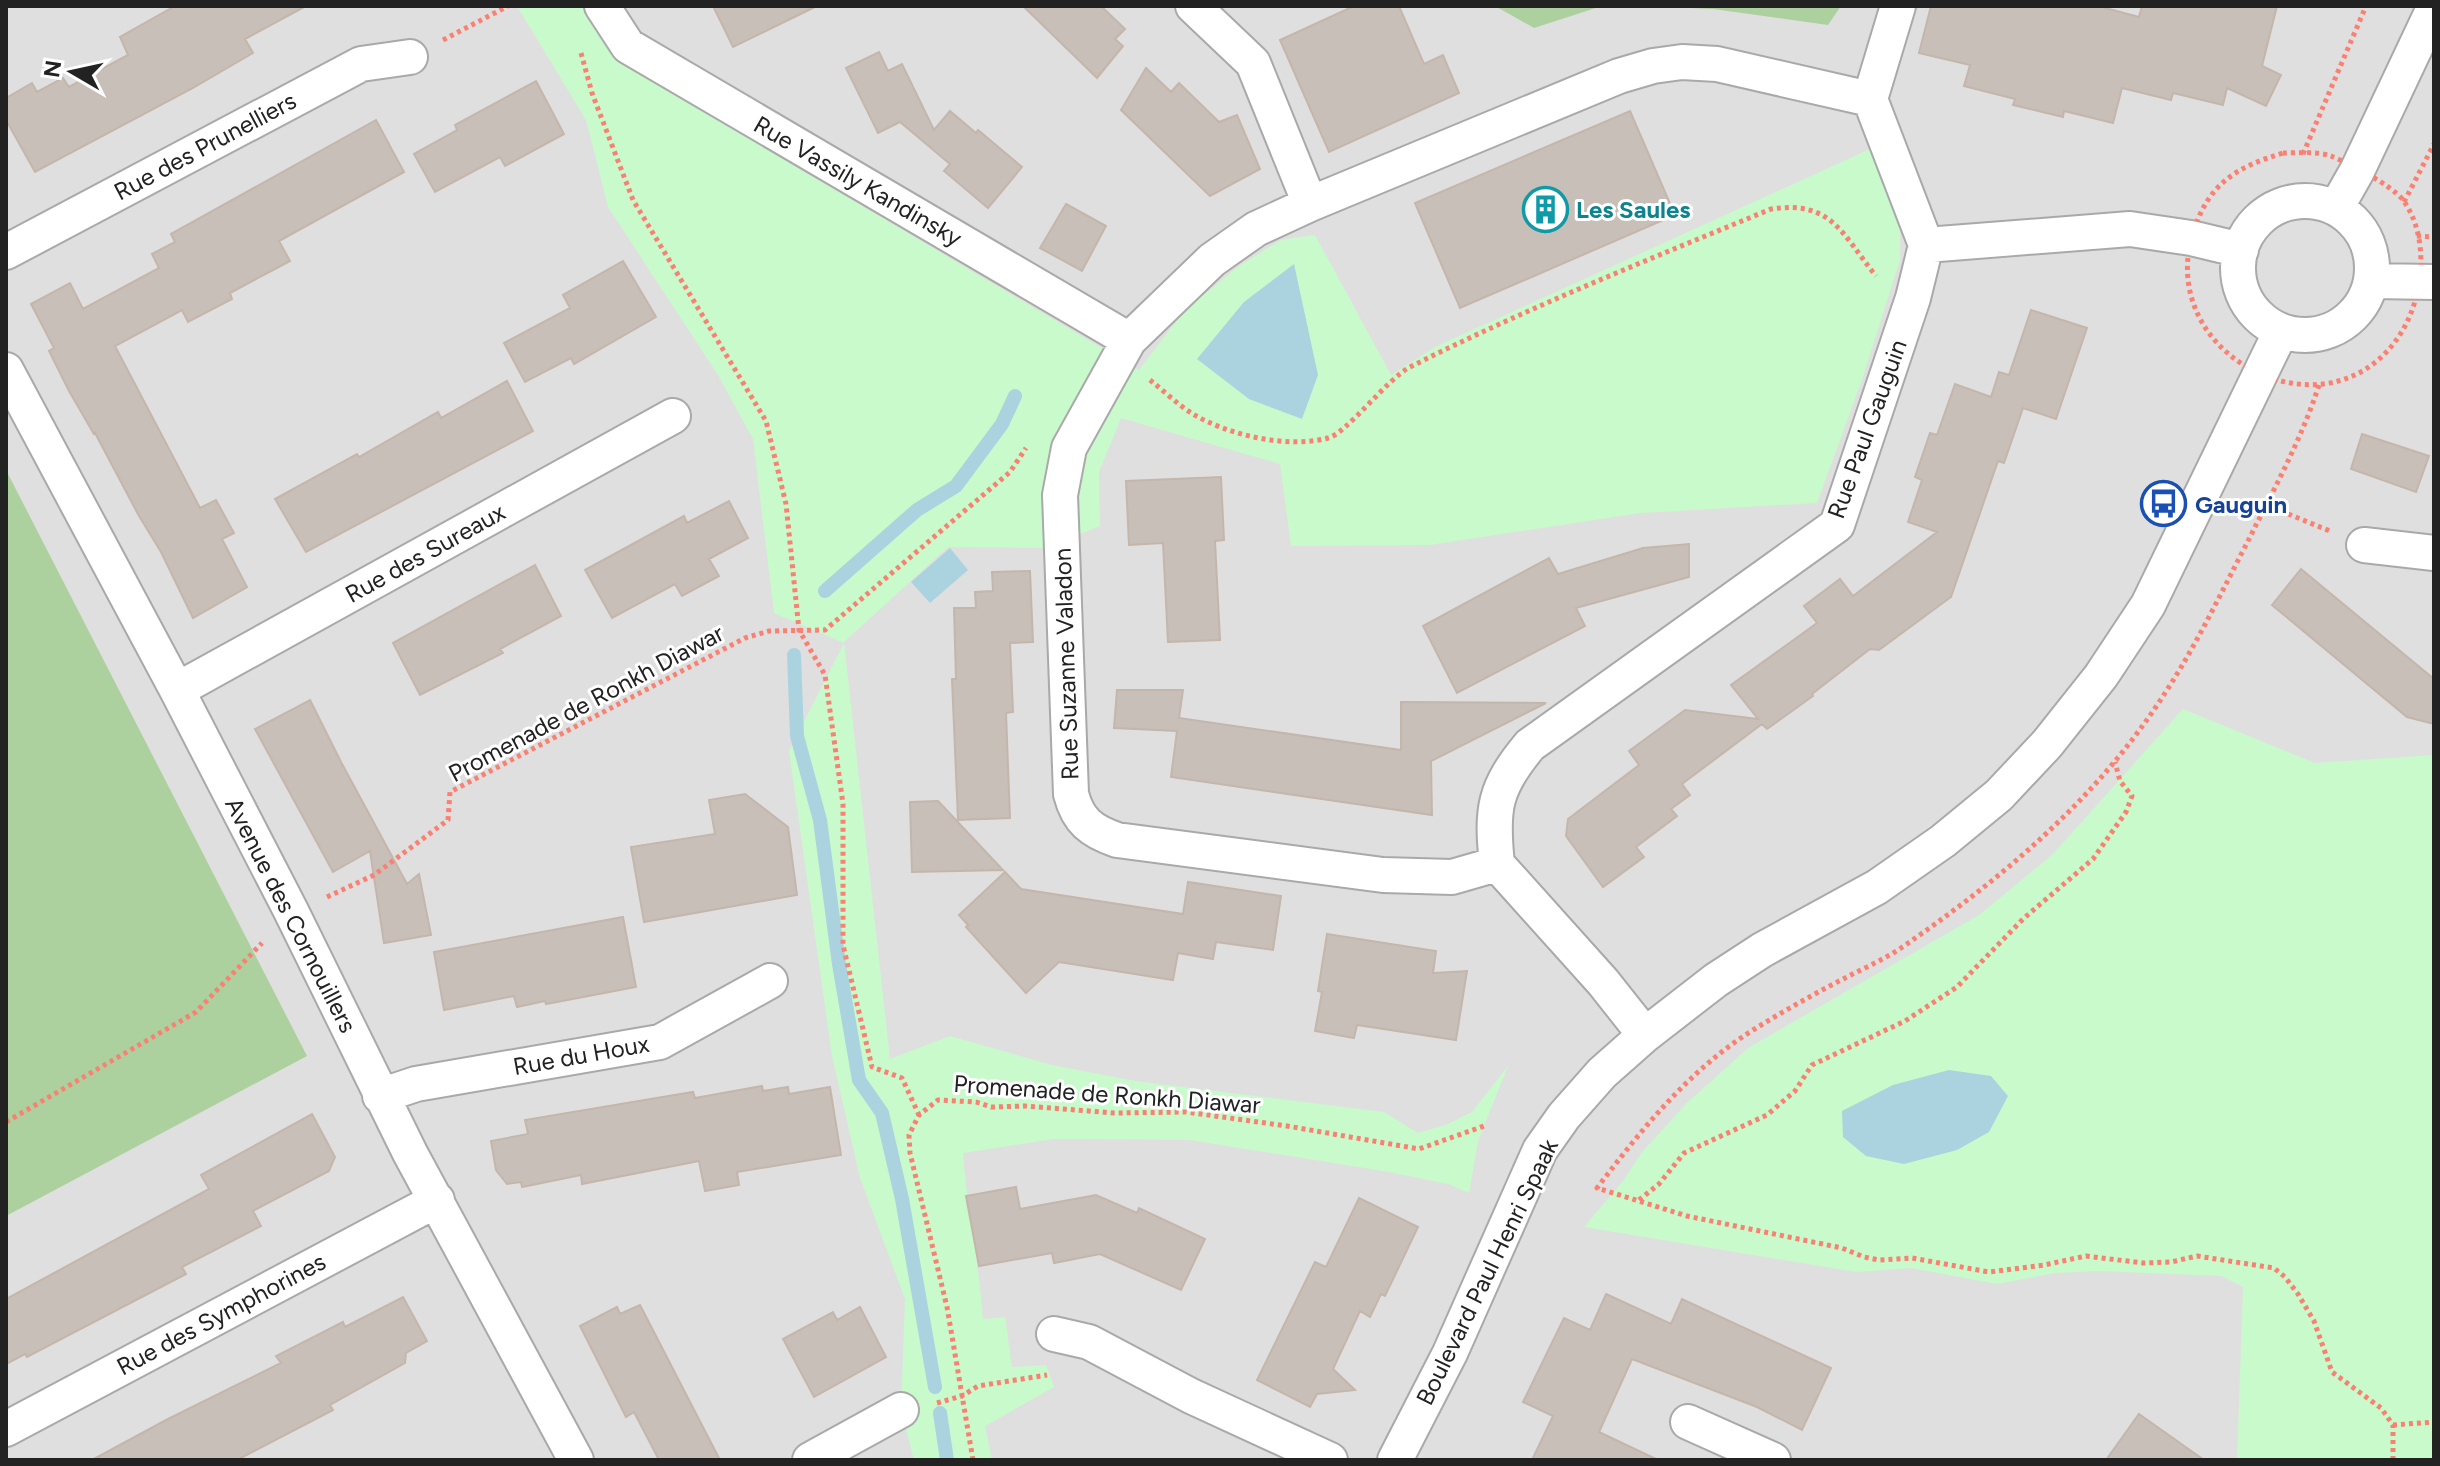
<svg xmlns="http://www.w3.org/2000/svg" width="2440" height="1466" viewBox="0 0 2440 1466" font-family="Figtree,sans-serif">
<rect width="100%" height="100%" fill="#f2efe9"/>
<path fill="#e0dfdf" d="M6 6H2434V1460H6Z"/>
<path fill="#add19e" d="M1495 6H1602L1534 28Z
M1640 6H1841L1828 25 1713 9Z
M6 470 307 1056 6 1216Z"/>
<path fill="#c8facc" d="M517 6H593L622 64 1139 370 1184 311 1239 266 1281 240 1315 235 1391 375 1435 347 1870 149 1900 231V260L1862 380 1817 503 1640 513 1430 545 1291 546 1280 464 1121 418 1099 472 1100 526 1046 548 948 547 844 642 890 1059 950 1036 1052 1065 1135 1081 1384 1112 1418 1133 1448 1124 1472 1112 1508 1066 1478 1141 1469 1193 1448 1184 1389 1172 1190 1140 1054 1139 963 1153C967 1209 979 1263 983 1319L1005 1317 1012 1367 1046 1365 1054 1387 985 1426 992 1460H914L901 1410 905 1299 860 1178 832 1056 789 751 844 643 774 613 753 439 718 375 608 207 586 120Z
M2183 709 2315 763 2434 755V1460H2237L2243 1287 2222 1276 2100 1271 2055 1273 1997 1284 1911 1268 1856 1272 1584 1227 1623 1181 1642 1152 1687 1103 1748 1048 1979 915 2052 855Z"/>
<path fill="#aad3df" d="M1294 264 1318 375 1302 419 1249 399 1197 359 1244 302Z
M950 548 968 570 930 603 911 582Z
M1949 1070 1991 1076 2008 1096 1989 1132 1957 1150 1904 1164 1866 1156 1843 1137 1842 1111 1893 1085Z"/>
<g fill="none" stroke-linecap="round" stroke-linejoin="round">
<path stroke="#aad3df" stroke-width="14" d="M825 591 917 510 956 486 1002 424 1015 396
M794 655 797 736 820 820 839 964 859 1080 882 1113 902 1199 935 1387
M940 1413 947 1460"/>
</g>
<path fill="#c7bfb8" stroke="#c4b6ab" stroke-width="2" d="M175 6H306L245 39 253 53 193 88 35 172 6 120V98L32 83 37 92 63 78 69 87 128 55 120 37Z
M713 6H817L733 47Z
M1023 6H1101L1125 29 1115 39 1123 46 1097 78Z
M1354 6H1399L1424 64 1443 55 1459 93 1329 152 1280 40Z
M1931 6H2098L2139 17 2142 6H2277L2262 66 2281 75 2266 106 2227 88 2223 105 2173 93 2171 100 2122 88 2113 123 2064 111 2063 117 2013 105 2015 99 1964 86 1970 65 1919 53Z
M879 52 888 71 902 64 934 130 950 111 976 133 978 130 1022 167 988 208 944 171 950 164 900 122 878 133 846 68Z
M1146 68 1171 92 1179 83 1219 122 1237 115 1260 169 1210 196 1121 110Z
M536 81 564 134 505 166 500 157 435 192 414 154 457 130 455 125Z
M1630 111 1675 215 1460 308 1415 203Z
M376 120 404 172 279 241 290 261 230 293 232 299 188 322 182 310 115 346 200 508 216 500 234 533 222 539 247 587 193 618 161 552 139 516 95 433 94 434 69 391 49 351 54 348 31 304 70 283 83 309 159 268 152 254 175 242 171 234Z
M1066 204 1106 226 1082 271 1040 248Z
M623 261 656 317 574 364 571 358 525 382 504 343 570 308 563 295Z
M2031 310 2087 328 2056 419 2023 408 2004 463 1998 461 1951 597 1879 650 1870 649 1812 694 1813 696 1767 729 1762 724 1682 784 1690 795 1671 809 1677 816 1636 847 1644 857 1603 887 1566 836 1568 819 1639 765 1629 751 1685 710 1758 719 1731 685 1817 623 1804 606 1840 579 1853 596 1937 532 1908 522 1922 480 1915 477 1930 433 1937 435 1955 384 1991 397 1999 372 2009 375Z
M507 381 533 431 306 552 275 499 357 454 359 457 438 412 441 418Z
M2362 434 2429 456 2416 492 2351 469Z
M1221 477 1224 540 1215 541 1220 640 1168 642 1163 543 1129 545 1126 481Z
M729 501 748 538 709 559 719 576 682 596 675 584 612 618 585 570 684 516 687 523Z
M1689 544V577L1576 608 1585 626 1457 693 1423 626 1549 558 1558 574 1643 548Z
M535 565 561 616 500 649 503 653 420 695 393 643Z
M2301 569 2434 679V724L2407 717 2272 605Z
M1030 571 1033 642 1010 643 1013 712 1006 713 1010 818 958 820 952 679H956L954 608H976L975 592 993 591 992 572Z
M1117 690H1183L1179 718 1401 750V702L1546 703 1431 761 1432 815 1171 777 1177 731 1114 728Z
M310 700 341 762 407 884 419 874 431 935 384 943 370 851 333 872 255 729Z
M745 794 788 827 797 895 644 922 631 847 715 834 709 800Z
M938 801 1003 870 912 872 910 802Z
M1005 872 1021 889 1183 914 1188 882 1281 896 1273 950 1216 942 1213 959 1178 953 1173 980 1059 962 1026 993 966 927 968 925 959 915Z
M623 917 636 987 546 1004 545 1001 517 1007 514 996 444 1010 434 952Z
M1327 934 1436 951 1433 973 1467 971 1456 1040 1357 1025 1354 1038 1315 1031 1322 992 1318 991Z
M762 1086 763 1091 788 1087 789 1094 830 1087 841 1155 737 1172 739 1185 705 1191 699 1161 582 1184 581 1175 522 1187 521 1182 507 1184 496 1170 491 1141 528 1134 525 1120 693 1092 695 1098Z
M312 1114 335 1157 329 1171 253 1211 261 1226 182 1267 186 1274 27 1357 25 1354 6 1364V1299L209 1189 201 1175Z
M1016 1187 1020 1209 1096 1195 1137 1213 1139 1208 1205 1239 1181 1290 1100 1254 1054 1263 1052 1253 979 1266 966 1196Z
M1359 1198 1418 1227 1385 1296 1381 1294 1370 1317 1360 1311 1333 1369 1355 1390 1317 1394 1310 1407 1257 1380 1315 1262 1326 1267Z
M1606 1294 1671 1324 1682 1299 1831 1368 1802 1430 1757 1407 1632 1359 1599 1432 1658 1460H1532L1553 1416 1523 1402 1564 1318 1590 1330Z
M403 1297 427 1341 406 1353 405 1363 330 1405 333 1410 237 1460H92L168 1419 281 1363 276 1356 343 1322 345 1327Z
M640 1305 690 1402 720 1460H659L634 1412 626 1417 580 1326 617 1307 620 1314Z
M860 1307 886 1357 814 1397 783 1339 833 1312 837 1320Z
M2139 1414 2204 1460H2106Z"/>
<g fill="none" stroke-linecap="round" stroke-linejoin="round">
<defs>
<path id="minor" d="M602 6 628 46 1129 340
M1193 6 1253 63 1310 204
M1870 99 1898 6
M2238 268a67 67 0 1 1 134 0a67 67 0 1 1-134 0Z
M2336 208 2357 171 2434 8
M6 252 361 64 410 57
M2372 281 2434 282
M6 370 177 690 291 911 410 1153 576 1460
M2364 545 2434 553
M177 690 673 416
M1497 864C1491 809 1494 788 1530 745L1837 525 1913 298 1926 245 2130 229 2191 238 2241 250
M1645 1035 1603 982 1497 864 1452 877 1383 875 1117 840C1091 831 1078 821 1071 794L1060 495 1069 448 1129 340 1212 260 1256 229 1310 204 1619 76 1653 66 1682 62 1717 64 1870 99 1926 245
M380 1096 416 1084 660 1042 770 981
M1054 1334 1089 1342 1191 1396 1330 1460
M1688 1422 1773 1460
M6 1429 437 1200
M810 1460 901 1410
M1395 1460 1450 1353 1540 1150 1564 1116 1602 1073 1645 1035 1716 980 1762 950 1877 887 1943 841 1999 795 2047 744 2101 676 2148 605 2281 331"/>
</defs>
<use href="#minor" stroke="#a9a9a9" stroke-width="38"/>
<path stroke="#fa8072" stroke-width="5" stroke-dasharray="4 4" stroke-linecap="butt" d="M443 40 508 6
M581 53 592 93 633 200 766 421 786 504 799 630 825 675 843 804V945L872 1067 902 1078 919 1115
M2283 153C2297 153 2317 151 2331 156 2350 164 2390 184 2403 200 2430 237 2424 296 2401 333 2331 445 2154 358 2193 233 2208 184 2236 167 2283 153Z
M2303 154 2366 6
M2404 202 2434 144
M2417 236 2434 237
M1150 380C1164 391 1178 405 1193 414 1228 435 1288 449 1328 438 1346 434 1387 379 1410 367 1527 308 1650 259 1771 209 1832 200 1842 234 1876 276
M2319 385C2302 438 2274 489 2249 539 2222 591 2197 644 2165 693 2098 798 2003 878 1901 948 1883 960 1862 969 1843 979 1812 995 1782 1012 1753 1030 1689 1070 1642 1129 1597 1188L1687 1216 1842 1248 1864 1257 1879 1260 1912 1258 1989 1272 2044 1265 2086 1256 2143 1263 2171 1262 2197 1256 2274 1268 2285 1277 2298 1294 2314 1321 2332 1372 2381 1408 2393 1425V1460
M2266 505 2330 531
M327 897 374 875 448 820 450 792 745 638 769 631 825 630 1010 472 1026 448
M6 1122 196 1012 262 943
M1639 1200 1659 1184 1684 1153 1767 1115 1795 1091 1812 1065 1905 1021 1957 987 2023 919 2093 859 2126 812 2132 796 2120 781 2115 762
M937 1403 962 1396 978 1386 1047 1375
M2393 1425 2434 1422
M973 1460 947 1307 910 1153 909 1135 919 1115 938 1100 976 1102 991 1107 1025 1106 1114 1113 1186 1112 1287 1126 1419 1149 1484 1126"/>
<use href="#minor" stroke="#fff" stroke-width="34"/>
</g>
<defs>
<symbol id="building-ring" viewBox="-11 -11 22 22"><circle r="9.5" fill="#fff" stroke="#0f9aa8" stroke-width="1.5"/><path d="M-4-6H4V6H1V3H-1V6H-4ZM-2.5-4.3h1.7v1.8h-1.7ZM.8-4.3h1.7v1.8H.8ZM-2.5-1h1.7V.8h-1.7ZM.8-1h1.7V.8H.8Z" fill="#0f9aa8"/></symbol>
<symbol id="bus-ring" viewBox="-11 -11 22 22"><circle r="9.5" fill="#fff" stroke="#1a4fb4" stroke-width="1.5"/><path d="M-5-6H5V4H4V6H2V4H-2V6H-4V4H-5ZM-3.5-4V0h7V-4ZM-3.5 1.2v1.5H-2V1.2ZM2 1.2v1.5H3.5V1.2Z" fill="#1a4fb4"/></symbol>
</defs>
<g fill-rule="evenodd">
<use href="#building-ring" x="1520" y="184" width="51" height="51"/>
<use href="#bus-ring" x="2138" y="478" width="51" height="51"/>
</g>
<g text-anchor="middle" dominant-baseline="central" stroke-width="6" stroke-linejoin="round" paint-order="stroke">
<g font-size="24" fill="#222" stroke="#fff">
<text transform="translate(205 146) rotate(-28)">Rue des Prunelliers</text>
<text transform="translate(858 181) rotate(30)">Rue Vassily Kandinsky</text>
<text transform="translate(1867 429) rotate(-70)">Rue Paul Gauguin</text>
<text transform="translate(425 553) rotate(-29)">Rue des Sureaux</text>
<text transform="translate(1066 664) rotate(-92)">Rue Suzanne Valadon</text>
<text transform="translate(586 703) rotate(-28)">Promenade de Ronkh Diawar</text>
<text transform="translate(291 915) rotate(63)">Avenue des Cornouillers</text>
<text transform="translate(581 1055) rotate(-10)">Rue du Houx</text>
<text transform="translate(1107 1094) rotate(4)">Promenade de Ronkh Diawar</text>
<text transform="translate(1487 1272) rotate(-64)">Boulevard Paul Henri Spaak</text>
<text transform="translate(221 1314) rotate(-28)">Rue des Symphorines</text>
</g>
<g font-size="24" font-weight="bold" fill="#0d838f" stroke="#fff" text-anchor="start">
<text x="1576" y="209">Les Saules</text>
</g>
<g font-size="24" font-weight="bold" fill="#164399" stroke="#fff" text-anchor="start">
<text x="2195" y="504">Gauguin</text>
</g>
</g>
<rect width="2440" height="1466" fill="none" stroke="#222222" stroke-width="16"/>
<g transform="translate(72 72) rotate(279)" stroke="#ffffff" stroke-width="6" paint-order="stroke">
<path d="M0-6L14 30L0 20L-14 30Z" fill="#222222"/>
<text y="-12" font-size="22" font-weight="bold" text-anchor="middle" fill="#222222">N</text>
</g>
</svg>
